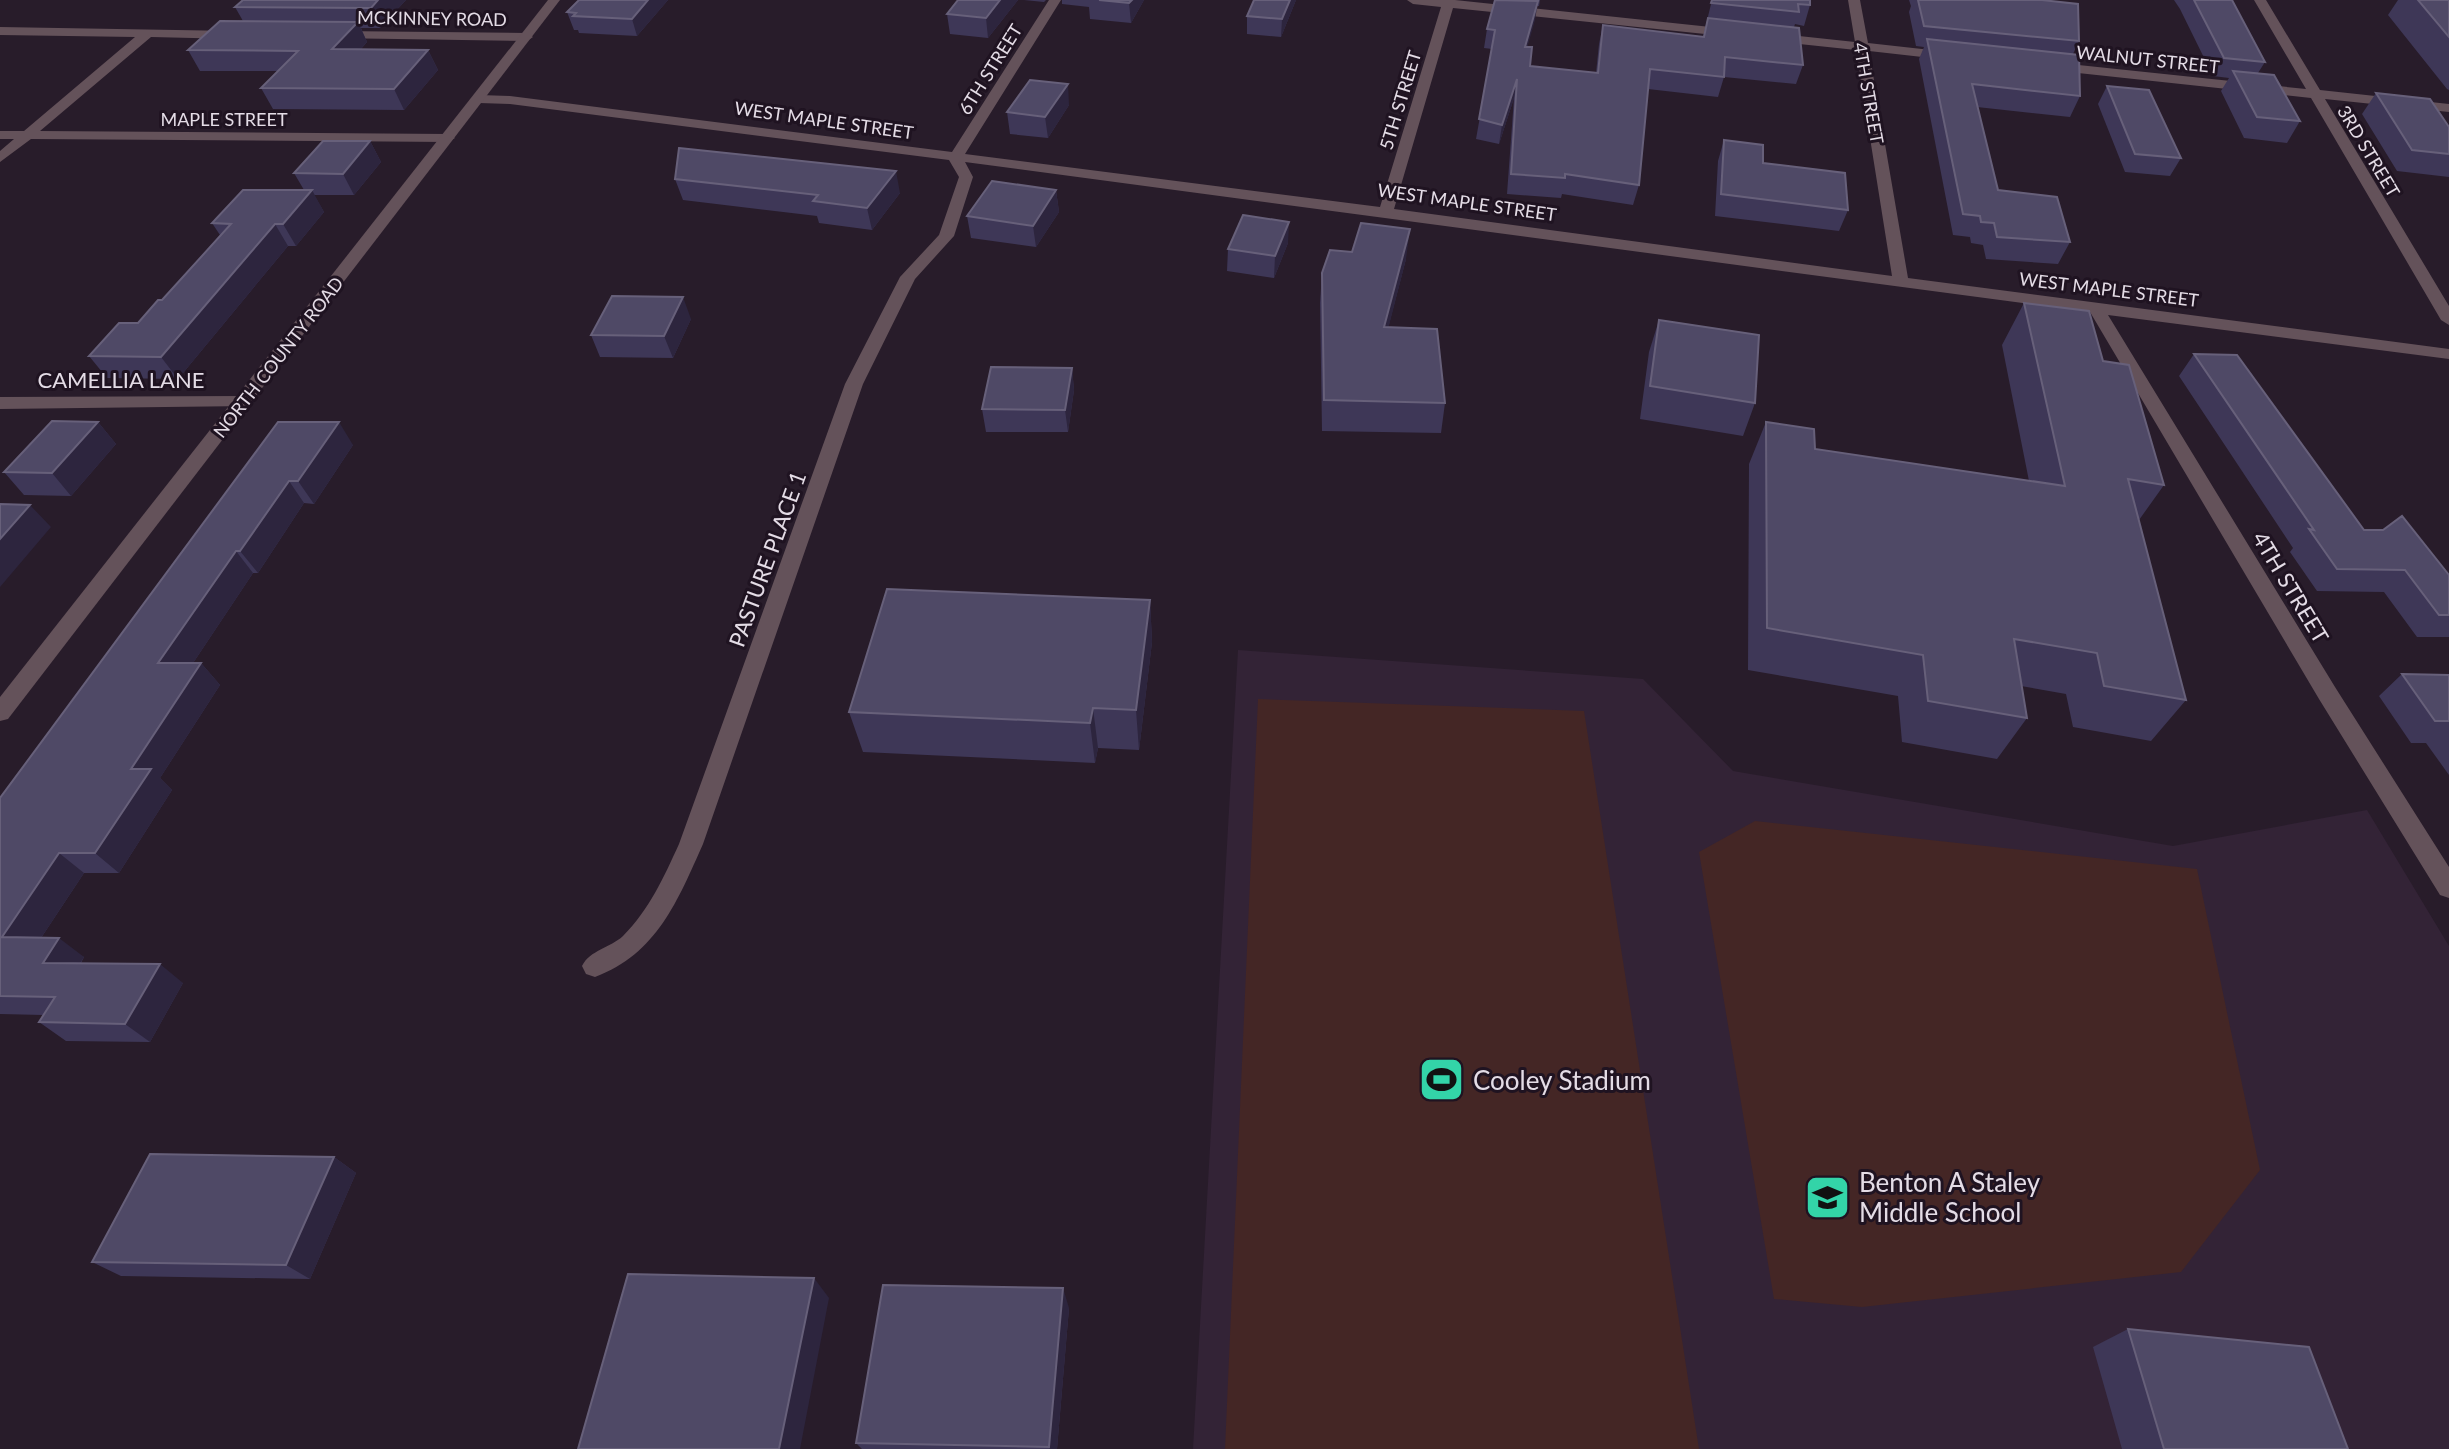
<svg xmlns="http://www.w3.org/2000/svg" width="2449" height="1449" viewBox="0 0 2449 1449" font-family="Lato,sans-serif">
<rect width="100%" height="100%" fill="#281c2a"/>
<path fill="#332336" d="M1238 650 1643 679 1733 771 2173 846 2367 810 2449 946V1449H1193Z"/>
<path fill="#442625" d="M1258 699 1584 711 1699 1449H1225Z
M1755 821 2197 869 2260 1170 2181 1272 1862 1307 1774 1299 1699 852Z"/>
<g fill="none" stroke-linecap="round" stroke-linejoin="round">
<path fill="#64525a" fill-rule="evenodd" d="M1049 0H1061L965 154 1380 207 1441 7 1413 4 1407 0H1455L1739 30 1740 33 1734 37 1453 8 1394 209 1892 276 1856 50 1772 41 1766 37 1772 33 1855 42 1848 0H1860L1868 43 1949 52 1956 56 1949 60 1869 51 1908 278 2449 349V359L2108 315 2335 687 2449 867V898L2440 895 2319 699 2090 312 965 162 973 177 954 236 915 279 863 384 703 844C678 900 657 954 595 977L586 974 582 966C590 950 610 948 623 936 649 910 664 877 679 844L845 384 900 277 939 235 959 177 949 160 510 104 479 103 472 99 479 95 510 96 952 152Z
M2254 0H2266L2320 90 2449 104V112L2325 99 2449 306V325L2441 320 2311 98 2050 70 2043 66 2050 62 2306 89Z
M0 27 235 31 241 35 235 39 151 37 40 131 448 134 455 138 448 142 31 139 0 162V151L14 139H0V131H24L135 37 0 35Z
M337 31 527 33 533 37 527 41 332 38V32Z
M243 396 249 398 252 402 249 406 0 409V397Z"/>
<path fill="#64525a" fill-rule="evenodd" d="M548 0H560L8 719 0 721V697Z"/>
</g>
<path fill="#3e3757" d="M406 0 380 28H361L367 42 361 49 428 50 438 70 404 110 273 109 261 88 278 71H200L188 50 243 21 235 7Z
M579 0H668L637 36 579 33 578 30H574L567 12Z
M958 0H1018L988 38 950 34 947 14Z
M1024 0H1046L1044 2Z
M1062 0H1144L1131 23 1090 19 1089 7 1062 4Z
M1296 0 1281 37 1247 34V16Z
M1495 0H1540L1539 6H1537L1527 47 1530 66 1596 73 1599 44 1603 25 1703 37 1712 0H1810V5L1804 26 1795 24 1794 27 1803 65 1796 84 1724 77 1718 97 1648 89 1639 185 1633 205 1562 194 1561 198 1507 194 1514 98 1499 144 1476 139 1492 49 1484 48 1487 29Z
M1909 0H2042L2079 41 2073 54 2080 96 2070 117 1977 107 1998 190 2070 242 2058 264 1986 259 1983 245 1971 243 1970 237 1953 235 1919 59 1924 47 1916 46 1909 12 1911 6Z
M2174 0H2232L2265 62 2258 73 2300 121 2287 143 2244 138 2221 91 2229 78 2213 76 2180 9Z
M2398 0H2449V90L2447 89 2388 15Z
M2107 86 2181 158 2170 176 2125 172 2098 104Z
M2376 93 2449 127V177L2397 171 2362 114Z
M1069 105 1048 138 1010 134 1007 112Z
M1724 140 1763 163 1848 210 1839 231 1715 216 1718 161Z
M370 141 381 162 354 195H314L324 212 296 246H288L178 379 107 378 89 356 138 323 162 300 220 235 212 223 304 190 294 173Z
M675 179 900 193 872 230 819 223 817 216 683 200Z
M1056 190 1059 212 1036 247 971 238 967 216Z
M1288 243 1274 278 1227 271 1228 249Z
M1406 259 1388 328 1445 403 1441 433 1322 431 1320 303 1322 273Z
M2024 303 2103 361 2164 485 2139 520 2186 700 2151 741 2073 727 2066 694 2021 686 2027 718 1997 759 1902 742 1898 696 1748 670 1749 464 1766 422 1815 449 2029 481 2002 345Z
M691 319 673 358 600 357 591 335Z
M1659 320 1755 403 1743 436 1640 419 1649 352Z
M2194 354 2364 530 2449 575V637H2417L2384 592 2317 591 2290 552 2293 548 2179 376Z
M1072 368 1074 390 1068 432H986L982 409Z
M98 422 116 444 71 496 24 495 4 472Z
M278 422 353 445 314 504 304 503 258 573H253L193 663H201L220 685 160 778 172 790 119 873H84L41 938 84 957 81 963 183 983 150 1042 66 1041 39 1022 43 1015 0 1014V798Z
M1150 600 1152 642 1139 750 1098 748 1095 763 863 752 849 712Z
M2402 674 2449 675V775L2426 743H2411L2379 696Z
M334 1157 356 1173 310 1279 121 1276 92 1262Z
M1069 1308 1057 1449H862L856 1443Z
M2128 1329 2348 1449H2122L2093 1347Z"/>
<path fill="#2d253e" d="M378 0H406L380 28 371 8Z
M648 0H668L637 36 632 19Z
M1000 0H1018L988 38 986 18Z
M1132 0H1144L1131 23 1129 3Z
M1290 0H1296L1281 37 1282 19Z
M1538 1 1535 20 1522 66 1525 47Z
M358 22 367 42 343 69 332 49Z
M428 50 438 70 404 110 394 89Z
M1517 79 1514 98 1499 144 1502 125Z
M1068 84 1069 105 1048 138 1045 117Z
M370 141 381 162 354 195 343 174Z
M896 171 900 193 872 230 867 208Z
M312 190 324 212 296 246 283 224Z
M1056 190 1059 212 1036 247 1033 226Z
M1289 222 1288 243 1274 278 1275 256Z
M275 224 288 246 178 379 161 357Z
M1410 229 1406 259 1381 357 1384 327Z
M683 297 691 319 673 358 664 336Z
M1072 368 1074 390 1068 432 1065 410Z
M98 422 116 444 71 496 52 473Z
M339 422 353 445 314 504 298 481Z
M289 481 304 503 258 573 240 551Z
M30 505 51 527 0 587V539Z
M236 551 253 573 179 684 158 663Z
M1150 600 1152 642 1139 750 1136 710Z
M201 663 220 685 160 778 172 790 119 873 95 853 131 769Z
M1093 708 1098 748 1095 763 1090 723Z
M59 853 84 873 29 956 2 937Z
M59 938 84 957 69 981 43 963Z
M160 964 183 983 150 1042 125 1024Z
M334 1157 356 1173 310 1279 286 1265Z
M814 1278 829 1298 800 1449H779Z
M1063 1288 1069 1308 1057 1449H1050L1049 1447Z"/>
<path fill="#4f4966" stroke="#67607a" stroke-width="2" d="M243 0H378L371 8 235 7Z
M579 0H648L632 19 573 16 576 13 567 12Z
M958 0H1000L986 18 947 14Z
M1099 0H1132L1129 3Z
M1254 0H1290L1282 19 1247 16Z
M1495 0 1538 1 1525 47H1532L1530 66 1598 73 1603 25 1704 37 1708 18 1799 28 1803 65 1725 57 1724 77 1650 69 1639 185 1565 174V178L1511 174 1517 79 1502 125 1479 119 1495 30 1487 29Z
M1712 0H1810V5L1798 4 1799 12 1711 3Z
M1918 0H2042L2078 4 2079 41 1924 26Z
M2194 0H2232L2265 62 2224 58Z
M2418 0H2449V37Z
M220 21 358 22 332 49 428 50 394 89 261 88 298 51 188 50Z
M1927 39 2079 55 2080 96 1972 84 1998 190 2057 197 2070 242 1997 237 1994 223 1981 222 1980 216 1963 214Z
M2233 71 2274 75 2300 121 2257 117Z
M1030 80 1068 84 1045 117 1007 112Z
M2107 86 2149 90 2181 158 2135 154Z
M2376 93 2430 99 2449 127V154L2412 150Z
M1724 140 1763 145V163L1845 173 1848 210 1721 194Z
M323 141H370L343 174 294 173Z
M679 148 896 171 867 208 813 201 818 195 675 179Z
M992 181 1056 190 1033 226 967 216Z
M243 190H312L283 224H275L161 357 89 356 119 323H138L158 300H162L231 224 212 223Z
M1243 215 1289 222 1275 256 1228 249Z
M1361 223 1410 229 1384 327 1437 329 1445 403 1324 400 1322 273 1330 250 1352 252Z
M612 296 683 297 664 336 591 335Z
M2024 303 2089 311 2103 361 2129 365 2164 485 2128 479 2186 700 2104 686 2097 653 2014 639 2027 718 1928 701 1923 655 1767 628 1766 422 1814 429 1815 449 2065 486Z
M1659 320 1759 335 1755 403 1650 386Z
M2194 354 2237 355 2364 530H2383L2402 516 2449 575V615H2439L2405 570 2337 569 2309 529 2314 530Z
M991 367 1072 368 1065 410 982 409Z
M52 421 98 422 52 473 4 472Z
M278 422H339L298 481H289L240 551H236L158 663H201L131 769H151L95 853H59L2 937 59 938 43 963 160 964 125 1024 39 1022 55 997 0 996V798Z
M0 504 30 505 0 539Z
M887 589 1150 600 1136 710 1093 708 1090 723 849 712Z
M2402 674 2449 675V721H2435Z
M150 1154 334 1157 286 1265 92 1262Z
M628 1274 814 1278 779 1449H578Z
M883 1285 1063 1288 1049 1447 856 1443Z
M2128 1329 2309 1347 2348 1449H2164Z"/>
<defs>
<symbol id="stadium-square" viewBox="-11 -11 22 22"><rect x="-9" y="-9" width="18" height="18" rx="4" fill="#33d4a8" stroke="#1f1321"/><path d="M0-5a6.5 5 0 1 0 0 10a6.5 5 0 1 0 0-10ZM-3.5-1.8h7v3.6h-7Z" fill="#111"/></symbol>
<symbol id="school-square" viewBox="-11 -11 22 22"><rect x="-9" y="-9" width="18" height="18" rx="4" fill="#33d4a8" stroke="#1f1321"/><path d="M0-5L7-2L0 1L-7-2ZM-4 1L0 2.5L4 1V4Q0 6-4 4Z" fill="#111"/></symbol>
</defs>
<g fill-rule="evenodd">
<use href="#stadium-square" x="1416" y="1054" width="51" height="51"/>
<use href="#school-square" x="1802" y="1172" width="51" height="51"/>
</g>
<g text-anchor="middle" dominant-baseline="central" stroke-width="6" stroke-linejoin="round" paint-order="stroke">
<g font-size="18" fill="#e4dce6" stroke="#1f1321">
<text transform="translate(432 18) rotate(1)">MCKINNEY ROAD</text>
<text transform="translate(2148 59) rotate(6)">WALNUT STREET</text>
<text transform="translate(990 69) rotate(-58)">6TH STREET</text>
<text transform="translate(1869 93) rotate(80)">4TH STREET</text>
<text transform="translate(1400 100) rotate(-73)">5TH STREET</text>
<text x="224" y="119">MAPLE STREET</text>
<text transform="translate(824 120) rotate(8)">WEST MAPLE STREET</text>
<text transform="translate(2369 151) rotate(59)">3RD STREET</text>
<text transform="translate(1467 202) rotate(8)">WEST MAPLE STREET</text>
<text transform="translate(2109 289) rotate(7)">WEST MAPLE STREET</text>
<text transform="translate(278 357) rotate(-52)">NORTH COUNTY ROAD</text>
</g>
<g font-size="22" fill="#e4dce6" stroke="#1f1321">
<text x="121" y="379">CAMELLIA LANE</text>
<text transform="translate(767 559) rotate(-70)">PASTURE PLACE 1</text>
<text transform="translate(2291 587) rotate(59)">4TH STREET</text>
</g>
<g font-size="26" fill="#e4dce6" stroke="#1f1321" text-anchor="start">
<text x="1473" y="1080">Cooley Stadium</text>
<text x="1859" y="1182">Benton A Staley<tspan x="1859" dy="30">Middle School</tspan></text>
</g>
</g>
</svg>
